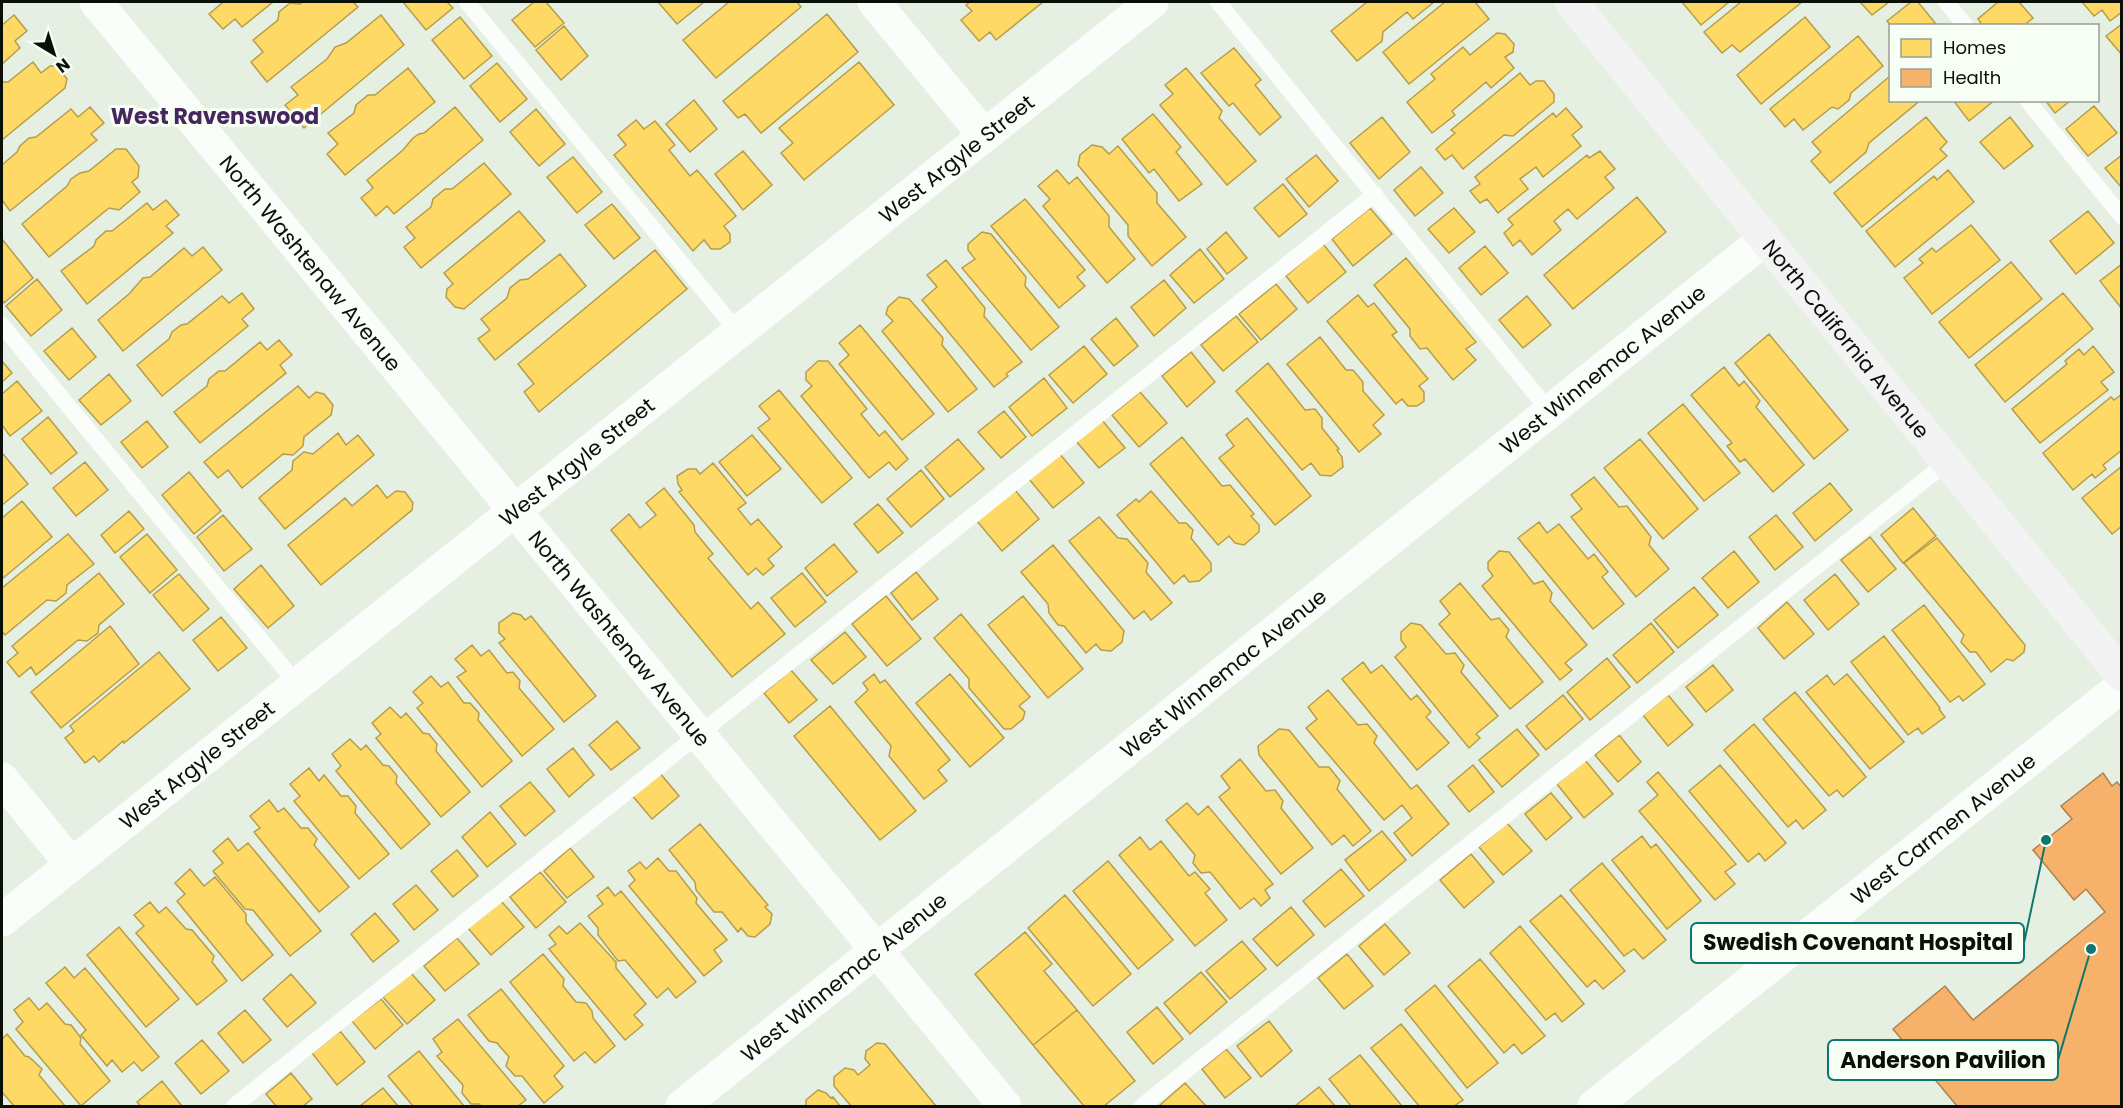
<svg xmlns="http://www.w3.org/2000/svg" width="2123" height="1108" viewBox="0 0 2123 1108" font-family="Poppins,sans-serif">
<rect width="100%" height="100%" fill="#e6f0e2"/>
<path fill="#ffd966" stroke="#b69d4a" stroke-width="1.5" d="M221 2H273L242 27 235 19 223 29 209 14 222 3Z
M303 2H353L358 7 267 82 251 62 263 52 253 40 278 20 279 12 290 3 300 4Z
M403 2H447L453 8 426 30Z
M534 2H546L564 23 535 47 512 20Z
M658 2H704L677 24Z
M729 2H797L801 7 716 78 683 40Z
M970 2H1043L996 40 990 32 979 41 961 20 972 11 966 5Z
M1367 2H1434L1413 19 1407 12 1383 32 1382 41 1357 61 1331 31Z
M1445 2H1475L1489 19 1409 84 1383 52Z
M1682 2H1729L1701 25Z
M1741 2H1802L1740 52 1732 45 1722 53 1704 32Z
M1860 2H1889L1872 15Z
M1911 2H1918L1936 24 1891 26 1887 21Z
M1998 2H2019L2033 18 2023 26H1983L1978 19Z
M2082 2H2122V12L2110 21 2102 10 2094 16Z
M827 14 858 52 761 133 745 114 738 118 723 101Z
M14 15 27 31 15 41 20 48 2 64V25Z
M381 15 404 45 304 128 285 105 298 95 291 87 327 59 335 47 346 43Z
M460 17 492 56 464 79 432 40Z
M1805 17 1830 47 1761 104 1737 75Z
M2122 24V55L2106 36Z
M564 26 588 56 561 80 536 50Z
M1497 33 1505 34 1514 44 1513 52 1505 57 1514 68 1491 88 1486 82 1452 111 1455 115 1432 133 1407 102 1435 79 1431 74 1463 47 1470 55Z
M1858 36 1883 66 1851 93 1849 100 1838 109 1832 107 1803 130 1794 119 1785 127 1770 109Z
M1234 48 1261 80 1255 85 1281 117 1260 135 1233 103 1229 106 1201 73Z
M33 62 41 73 50 66H57L67 79 65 88 2 140V82H8Z
M859 62 894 105 804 180 781 153 793 143 779 128Z
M497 63 527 99 500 122 470 86Z
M408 68 435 102 345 175 327 154 338 144 328 133 354 113 356 105 368 95H375Z
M1186 68 1222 111 1219 118 1256 161 1227 185 1160 105 1173 94 1165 85Z
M1520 73 1530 85 1536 81H1544L1554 94V102L1513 136 1504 135 1463 169 1452 155 1445 160 1436 149 1455 133 1451 130Z
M1890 76V100H1915L1917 103 1869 143 1866 152 1830 183 1811 161 1821 152 1812 142Z
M694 100 717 129 690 152 666 124Z
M1953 100H1995L1969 121Z
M2045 100H2071L2055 113Z
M2094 106 2117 133 2088 156 2066 129Z
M90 107 104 123 91 134 97 140 10 211 2 200V165L17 152 20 146 29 138 36 137 71 109 78 117Z
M455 107 483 140 394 214 387 206 376 216 361 198 373 188 367 180 403 150 413 138 419 134 424 133Z
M1566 108 1582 127 1572 135 1581 146 1543 177 1536 167 1520 179 1528 189 1498 213 1487 199 1480 203 1470 191 1480 184 1475 177 1553 113 1556 117Z
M536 109 565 144 539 166 510 132Z
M1153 114 1181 147 1176 152 1202 184 1179 201 1154 169 1149 173 1122 139Z
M1382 117 1410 152 1379 179 1350 143Z
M1926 117 1947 142 1940 149 1947 156 1862 227 1834 193Z
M2010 117 2033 146 2004 169 1980 142Z
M636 120 644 129 655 121 675 145 669 150 690 176 697 170 736 216 724 226 730 234V242L720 249H711L704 240 693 251 614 155 626 145 618 135Z
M1092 145 1102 147 1109 154 1118 146 1157 193V203L1186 237 1152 266 1128 236V225L1078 165 1080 155Z
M116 149H126L139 166 138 177 132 182 140 192 119 210 109 208 49 257 22 224 67 186 71 179 80 173 89 171Z
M743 151 772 185 743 210 715 174Z
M1600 151 1615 169 1605 177 1614 188 1577 219 1568 209 1554 221 1561 230 1532 255 1520 240 1513 246 1504 233 1513 225 1508 219 1587 155 1589 158Z
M1316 155 1338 181 1309 207 1286 179Z
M2122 155V186L2121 187 2105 168Z
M573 157 602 192 577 213 547 177Z
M484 163 511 194 421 268 404 247 415 238 406 227 431 207 433 199 445 189H452Z
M1421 167 1443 193 1415 216 1394 190Z
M1057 170 1069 184 1077 177 1109 216V227L1135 259 1107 283 1043 206 1050 199 1038 186Z
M1948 170 1974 202 1895 267 1866 231 1934 176 1937 180Z
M1283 184 1307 214 1279 237 1254 208Z
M1637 197 1666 232 1573 309 1544 275Z
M1025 199 1085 270 1077 277 1085 286 1059 308 991 226Z
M166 200 179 215 166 226 173 233 87 304 61 271 94 246 96 240 106 231H112L147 203 153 210Z
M612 204 640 238 614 259 585 225Z
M1370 208 1392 234 1353 266 1332 239Z
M1454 208 1475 232 1449 253 1428 229Z
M519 211 545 241 464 309 455 307 446 297 447 289 453 284 444 273Z
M2088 211 2114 243 2076 274 2050 241Z
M1971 225 2000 260 1932 314 1904 278 1923 263 1919 259 1932 248 1936 252Z
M982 232 991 234 1026 277 1025 286 1059 327 1031 350 962 268 975 259 968 250V244Z
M1226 232 1247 258 1227 274 1207 249Z
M2 239 33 278 4 303 2 300Z
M1323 244 1346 272 1308 303 1286 276Z
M1485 246 1508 273 1481 295 1459 268Z
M203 247 222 270 123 351 98 320 129 294 143 278 150 277 184 248 192 256Z
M1200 249 1224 279 1194 303 1170 275Z
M655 250 687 289 539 412 524 392 534 384 518 364Z
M560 254 586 286 495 360 478 339 490 330 481 319 507 298 510 288 520 280 528 279Z
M1406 258 1476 342 1466 349 1476 360 1453 380 1427 348 1420 349 1410 336V329L1374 285Z
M946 260 985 308 984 316 1022 362 1006 374 1008 376 994 387 922 300 937 287 927 275Z
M2011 262 2042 299 1969 358 1939 322Z
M2122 264V309L2100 281Z
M37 279 62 310 31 336 6 306Z
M1164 280 1186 308 1154 336 1131 307Z
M1276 284 1297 309 1261 340 1239 314Z
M242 293 254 309 242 319 248 326 162 396 137 365 169 339 172 332 181 325 187 324 222 296 229 303Z
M2063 293 2093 329 2005 402 1975 365Z
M1358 295 1368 307 1374 303 1397 332 1392 335 1428 379 1419 386 1424 392V401L1417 406H1408L1402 399 1396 404 1327 321Z
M1527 296 1551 325 1523 348 1499 320Z
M899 297 909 299 943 338 942 345 977 389 948 412 882 331 893 321 886 314 888 307Z
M1236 316 1258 342 1223 371 1201 345Z
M1116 318 1138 346 1114 366 1091 339Z
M860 325 934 414 902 440 839 364 849 355 839 343Z
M72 328 96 357 69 380 44 351Z
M1769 334 1848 430 1814 459 1735 363Z
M1320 337 1346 370H1353L1363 382V391L1384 415 1373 425 1381 434 1359 452 1287 364Z
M279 340 292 355 280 365 286 373 200 443 174 412 207 386 209 379 219 371H225L260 342 267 350Z
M1084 346 1107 374 1073 403 1049 375Z
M2093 346 2114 372 2101 382 2108 390 2040 443 2012 409 2067 364 2065 361 2079 349 2084 355Z
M1191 352 1215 382 1187 407 1162 376Z
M2 361 12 373 2 382Z
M818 361H828L867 409 861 414 879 436 885 431 908 459 896 470 889 462 869 478 801 396 812 386 806 380V372Z
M1268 363 1305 410 1315 409 1322 418V428L1339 449 1337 450 1342 457 1343 467 1331 476 1320 475 1311 463 1302 470 1236 391Z
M1724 367 1739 386 1744 381 1760 401 1756 407 1804 465 1773 492 1745 459 1740 462 1727 446 1732 443 1691 395Z
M109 374 131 401 101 425 79 400Z
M1044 378 1067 408 1032 436 1009 407Z
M17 381 42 411 10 436 2 425V394Z
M298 386 309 398 316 392 324 394 333 405 331 415 304 437 303 446 293 455 283 454 242 488 228 470 218 478 204 462Z
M779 390 852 478 822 503 758 428 770 419 759 406Z
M1140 392 1167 423 1139 447 1112 415Z
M2122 394V450L2103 465 2106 469 2095 478 2092 474 2073 490 2043 453 2111 397 2114 400Z
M1683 404 1740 473 1704 501 1648 433Z
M1004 411 1026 437 1001 458 978 432Z
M48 417 77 453 51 474 22 439Z
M1247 418 1311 496 1275 525 1219 458 1234 446 1226 435Z
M1102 420 1125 448 1099 468 1076 441Z
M147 421 168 447 142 468 121 442Z
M338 433 346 445 358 435 374 455 285 529 259 498 292 470 293 461 304 452 313 454Z
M752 435 781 469 747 496 719 462Z
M1182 437 1222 486 1230 485 1254 514 1251 516 1259 525V532L1244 545 1235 543 1229 536 1218 545 1150 464Z
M958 439 984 469 950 497 925 467Z
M1640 439 1698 509 1663 539 1604 468Z
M1059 453 1084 483 1053 508 1029 479Z
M3 454 28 484 2 505V514V455Z
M85 462 108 490 76 516 53 488Z
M713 463 746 503 738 509 751 525 758 519 782 547 768 559 774 566 763 575 756 568 748 575 679 492 682 490 678 484 677 476 688 469H696L700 474Z
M2122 466V526L2112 534 2082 498Z
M921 470 944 499 911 527 887 499Z
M189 472 221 511 194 534 162 495Z
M1594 477 1619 507 1627 506 1651 537 1649 545 1669 569 1636 597 1571 517 1582 509 1571 495Z
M1830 483 1852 510 1815 541 1793 513Z
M377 485 387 498 396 491 405 492 413 503 412 510 321 585 288 545 345 498 352 506Z
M664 488 694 525 695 532 713 554 708 558 751 609 758 602 785 634 732 677 611 530 629 514 640 528 656 515 646 503Z
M1015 490 1039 519 1002 551 977 521Z
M1151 491 1179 523H1186L1193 530 1191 538 1211 563V571L1199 581 1189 582 1184 575 1174 584 1117 515 1136 499 1139 502Z
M22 501 52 537 2 579V518Z
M878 504 903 533 878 553 854 524Z
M1913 508 1936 536 1903 563 1881 535Z
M129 511 144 529 115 553 101 535Z
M223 515 252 549 224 571 197 537Z
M1776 515 1803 547 1775 570 1749 537Z
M1099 517 1118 538 1127 539 1148 563 1146 572 1172 603 1151 620 1144 611 1134 619 1069 541Z
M1539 522 1547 533 1559 524 1588 559 1594 554 1608 572 1602 577 1624 604 1593 629 1518 538Z
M68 534 94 564 67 585 66 593 56 601 47 600 5 635 2 631V588Z
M147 534 177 570 150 593 120 557Z
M1870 537 1896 569 1868 592 1841 560Z
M1937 538 2025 645 2024 652 2013 661 2007 659 1991 672 1976 652H1970L1961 642 1964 635 1904 563Z
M834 544 857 572 827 596 805 568Z
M1053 545 1124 631 1122 642 1111 651 1101 650 1096 644 1086 653 1064 626 1058 625 1049 613 1048 604 1021 572Z
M1499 551 1509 552 1534 584 1543 581 1552 593 1550 601 1587 645 1565 663 1572 670 1560 680 1482 586 1493 576 1488 569V562Z
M1734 551 1759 582 1728 608 1702 578Z
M261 565 294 606 268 628 234 589Z
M916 572 938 599 912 620 891 593Z
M99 573 124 604 99 625 98 633 87 641 78 640 36 675 31 667 19 677 7 662 18 653 12 646Z
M802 573 826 602 795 627 771 598Z
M179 574 209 609 183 631 153 595Z
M1835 574 1859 604 1828 630 1804 600Z
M1460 583 1491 620 1499 618 1509 630 1506 637 1543 682 1510 709 1439 624 1450 614 1440 601Z
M1694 587 1718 615 1678 648 1654 620Z
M886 596 921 639 887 666 852 624Z
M1023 596 1083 669 1048 698 988 625Z
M1787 602 1814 634 1784 659 1758 628Z
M1924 605 1985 684 1963 701 1959 696 1950 702 1892 630Z
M513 613 521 615 525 620 531 616 596 696 564 722 499 643 505 639 499 633V623Z
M961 614 1030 697 1019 706 1025 712 1023 719 1011 729H1004L969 688V679L934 638Z
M221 617 247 648 218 671 193 640Z
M1411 623 1421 625 1446 654 1455 653 1464 665 1461 672 1498 716 1476 734 1480 738 1469 748 1395 657 1406 647 1401 640V632Z
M1651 623 1674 652 1637 683 1613 655Z
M110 626 139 664 61 728 31 692Z
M845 632 866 657 833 684 811 660Z
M1884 636 1940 708 1939 709 1945 717 1922 734 1918 728 1908 735 1851 662Z
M472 645 481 656 489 650 507 673 513 672 520 681 519 688 554 729 522 756 457 677 466 671 455 659Z
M159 652 190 689 124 743 123 741 99 762 94 756 85 763 65 738 74 731 70 726Z
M1607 658 1630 687 1590 720 1567 692Z
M1363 662 1371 673 1382 665 1411 700 1417 695 1431 712 1426 717 1449 743 1417 770 1342 679Z
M1713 665 1733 690 1706 712 1686 687Z
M791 670 817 700 789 723 764 693Z
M874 674 880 683 885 680 950 760 938 770 947 781 924 799 889 756 891 746 855 702 868 690 863 683Z
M950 674 1004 738 970 767 916 703Z
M1847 674 1904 742 1870 769 1806 692 1827 675 1834 685Z
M431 676 441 687 448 682 464 703H470L479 713 478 720 512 761 482 787 417 708 423 703 413 692Z
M1328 690 1358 725 1367 724 1377 736 1374 743 1411 789 1417 785 1449 824 1412 856 1394 833 1412 818 1402 805 1384 820 1306 728 1317 719 1308 707Z
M1795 692 1866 777 1843 797 1837 790 1829 796 1763 719Z
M1563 695 1583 719 1546 750 1526 726Z
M1668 695 1693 725 1668 746 1643 715Z
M830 706 916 811 880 840 794 736Z
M390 707 401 718 406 713 423 733 429 734 437 744 436 751 470 792 441 817 376 738 381 734 372 723Z
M617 721 640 748 611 770 589 745Z
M1754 724 1826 810 1803 829 1796 820 1788 827 1724 750Z
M1279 729 1289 730 1319 767H1329L1340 781 1337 789 1371 831 1353 846 1344 835 1332 845 1259 755 1258 746Z
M1517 729 1539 755 1502 787 1479 760Z
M1619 735 1641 762 1618 782 1595 755Z
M350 739 361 750 366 745 383 765 389 766 397 776 396 783 430 824 401 849 336 771 341 766 332 754Z
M573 748 594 775 569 797 547 769Z
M1240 759 1266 791 1275 790 1283 801 1281 808 1313 848 1281 874 1219 797 1230 788 1221 776Z
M1585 760 1613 794 1584 818 1557 784Z
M1473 765 1494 792 1469 812 1448 786Z
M1720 765 1786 843 1765 861 1759 853 1748 862 1689 791Z
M309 768 319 781 324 775 341 796H348L356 806 355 813 389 854 359 879 294 801 300 796 290 784Z
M659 772 679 796 652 819 631 794Z
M1658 772 1736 864 1725 872 1735 884 1715 900 1639 811 1658 795 1647 782Z
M530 782 555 811 525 836 500 806Z
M1551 793 1572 818 1546 840 1525 814Z
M269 800 278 812 284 808 301 828H308L317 839 314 845 349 887 319 912 254 832 260 828 250 816Z
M1187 803 1198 815 1208 806 1273 884 1265 890 1270 898 1261 906 1254 898 1240 909 1210 872 1201 873 1193 863 1195 855 1166 820Z
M490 812 516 844 487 867 462 837Z
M1507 823 1532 851 1503 875 1479 847Z
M700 824 768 905 765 907 772 914 770 924 755 937 748 936 741 928 738 932 722 912H714L696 890 695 882 669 850Z
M1382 831 1406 860 1369 891 1345 860Z
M1642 836 1651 848 1656 844 1701 901 1667 929 1612 860Z
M1140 837 1150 850 1161 841 1189 876 1195 872 1210 889 1205 893 1227 920 1195 946 1119 855Z
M228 838 238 851 248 843 321 931 290 956 253 910 245 909 213 871 223 863 213 851Z
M570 848 594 877 567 898 544 871Z
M457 850 478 876 453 897 431 871Z
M1471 854 1494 882 1464 908 1440 880Z
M658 858 669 871H676L697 898 696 903 727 940 714 950 722 961 704 976 629 886 635 880 628 871 640 862 646 869Z
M1108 861 1173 940 1138 969 1073 891Z
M1602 863 1666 940 1643 959 1634 949 1624 956 1570 890Z
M190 869 204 886 215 877 246 914V922L273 955 242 981 177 901 185 894 175 883Z
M1341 869 1364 896 1325 927 1303 901Z
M540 872 566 902 536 928 510 897Z
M416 885 438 910 414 930 393 904Z
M608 887 615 896 621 891 696 982 676 998 668 988 657 998 625 960 618 961 598 935V928L588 916 603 904 597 896Z
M1065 895 1131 974 1093 1006 1028 928Z
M1561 895 1625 971 1603 989 1595 980 1587 987 1530 921Z
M501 901 524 927 491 955 468 928Z
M150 902 159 913 166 907 186 929 192 930 214 956 212 962 227 981 197 1005 136 933 144 926 134 915Z
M1291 907 1314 935 1277 966 1253 939Z
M375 913 399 941 373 962 351 934Z
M580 923 616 962V968L646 1004 634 1015 643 1025 625 1040 549 949 556 944 549 935 559 926 567 934Z
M1385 924 1410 953 1384 975 1359 946Z
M1520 926 1584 1004 1562 1022 1555 1013 1546 1020 1490 953Z
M119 927 179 999 146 1027 87 955Z
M1025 932 1052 964 1044 971 1077 1010 1033 1045 975 974Z
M457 938 479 964 445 991 424 966Z
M1242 941 1266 969 1230 999 1206 971Z
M543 954 564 979 563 986 576 1002 586 1003 592 1011 593 1018 615 1046 595 1063 585 1052 574 1061 510 982Z
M1347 954 1373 986 1344 1009 1318 978Z
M1480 959 1545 1036 1522 1054 1514 1044 1504 1053 1448 986Z
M65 967 74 978 85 968 159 1057 142 1071 134 1062 122 1072 112 1060 107 1066 81 1035 86 1030 46 983Z
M1201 972 1227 1002 1190 1034 1164 1003Z
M411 973 435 1000 407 1024 383 997Z
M291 974 316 1003 287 1027 263 999Z
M1435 985 1498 1063 1467 1088 1405 1010Z
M501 989 564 1066 554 1076 563 1087 544 1103 522 1076H515L506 1066 509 1057 497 1043 489 1041 468 1015Z
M29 998 39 1010 47 1003 65 1024 71 1025 81 1038 80 1044 110 1081 81 1106 16 1029 23 1022 14 1010Z
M381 999 403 1025 375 1049 352 1021Z
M1157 1007 1183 1039 1153 1064 1127 1032Z
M245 1010 271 1040 243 1063 218 1033Z
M1077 1010 1135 1081 1104 1106H1084L1033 1045Z
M458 1019 526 1100 518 1106H481L479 1104H471L462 1093 463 1085 437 1056 442 1052 433 1039Z
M1269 1021 1292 1051 1261 1077 1237 1046Z
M1401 1024 1463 1100 1454 1106H1419L1371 1048Z
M340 1031 365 1062 337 1085 312 1053Z
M7 1034 25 1056 29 1057 42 1069 39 1075 65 1106H14L2 1092V1039Z
M202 1040 229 1071 201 1094 175 1063Z
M877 1043 885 1044 936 1106H851L834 1086V1077L845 1068 854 1070 858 1075 870 1065 865 1059 866 1051Z
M1226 1049 1251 1078 1225 1098 1202 1069Z
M419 1051 464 1106H413L388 1076Z
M1360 1055 1402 1106H1351L1329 1079Z
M291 1073 312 1099 303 1106H276L266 1094Z
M162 1081 182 1106H141L137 1102Z
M1185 1083 1206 1106H1162L1160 1105Z
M1319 1087 1335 1106H1295Z
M383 1088 398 1106H360Z
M818 1090 826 1093 831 1098 833 1097 840 1106H806V1100Z"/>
<path fill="#f6b26b" stroke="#af814d" stroke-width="1.5" d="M2103 773 2112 786 2117 782 2122 788V1106H1957L1893 1029 1945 986 1973 1020 2105 912 2086 889 2074 900 2033 850 2072 819 2061 806Z"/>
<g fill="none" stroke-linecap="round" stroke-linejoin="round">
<path stroke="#fbfdfb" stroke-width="16" d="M467 2 738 332
M1218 2 1550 412
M1946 2 1966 26
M2027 100 2122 217
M2 325 297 684
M234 1106 1375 194
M1142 1106 1946 463"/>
<g stroke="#fbfdfb" stroke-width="33">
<path id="s1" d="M96 2 1005 1106"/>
<path d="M874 2 984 135"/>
<path d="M2 779 71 864"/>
<path id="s2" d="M2 920 1152 2"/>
<path id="s3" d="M682 1106 1765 239"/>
<path id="s4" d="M1594 1106 2122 686"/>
</g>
<path stroke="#f3f3f3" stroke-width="33" id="s5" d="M1571 2 2122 675"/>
</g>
<g text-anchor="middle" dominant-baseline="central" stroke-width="6" stroke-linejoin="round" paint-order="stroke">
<g font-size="21" fill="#0a1008" stroke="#f7fff4">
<text stroke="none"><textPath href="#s2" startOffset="1221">West Argyle Street</textPath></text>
<text stroke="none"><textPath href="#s1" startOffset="338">North Washtenaw Avenue</textPath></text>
<text stroke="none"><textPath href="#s5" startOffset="435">North California Avenue</textPath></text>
<text stroke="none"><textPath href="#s3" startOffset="1179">West Winnemac Avenue</textPath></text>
<text stroke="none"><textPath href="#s2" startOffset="735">West Argyle Street</textPath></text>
<text stroke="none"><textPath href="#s1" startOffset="824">North Washtenaw Avenue</textPath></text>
<text stroke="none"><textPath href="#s3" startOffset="693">West Winnemac Avenue</textPath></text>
<text stroke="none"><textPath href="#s2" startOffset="249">West Argyle Street</textPath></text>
<text stroke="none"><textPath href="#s4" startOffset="446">West Carmen Avenue</textPath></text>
<text stroke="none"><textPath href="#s3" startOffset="207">West Winnemac Avenue</textPath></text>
</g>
<g font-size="22" font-weight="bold" fill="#46265e" stroke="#f7fff4">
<text x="215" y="116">West Ravenswood</text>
</g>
</g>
<path fill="none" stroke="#0f766e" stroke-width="2" d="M2046 840L2024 943M2091 949L2058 1060"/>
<g fill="#0f766e" stroke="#f7fff4" stroke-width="2">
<circle cx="2046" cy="840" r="6"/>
<circle cx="2091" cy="949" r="6"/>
</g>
<g fill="#f7fff4" stroke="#0f766e" stroke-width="2">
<rect x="1691" y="923" width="333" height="40" rx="6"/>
<rect x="1828" y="1040" width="230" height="40" rx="6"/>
</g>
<g font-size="22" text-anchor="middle" font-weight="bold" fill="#0a1008">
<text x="1858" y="950">Swedish Covenant Hospital</text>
<text x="1943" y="1068">Anderson Pavilion</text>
</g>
<rect width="2123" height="1108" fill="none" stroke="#0a1008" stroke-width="6"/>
<rect x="1889" y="24" width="210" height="78" fill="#f7fff4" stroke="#989f96" stroke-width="1.5"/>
<rect x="1901" y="39" width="30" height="18" fill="#ffd966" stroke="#989f96" stroke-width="1.5"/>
<text x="1943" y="54" font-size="18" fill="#0a1008">Homes</text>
<rect x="1901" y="69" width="30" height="18" fill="#f6b26b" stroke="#989f96" stroke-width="1.5"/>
<text x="1943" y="84" font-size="18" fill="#0a1008">Health</text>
<g transform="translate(54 54) rotate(142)" stroke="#f7fff4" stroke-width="4.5" paint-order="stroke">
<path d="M0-4.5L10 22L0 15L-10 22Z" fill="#0a1008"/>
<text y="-9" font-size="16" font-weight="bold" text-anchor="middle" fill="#0a1008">N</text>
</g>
</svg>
